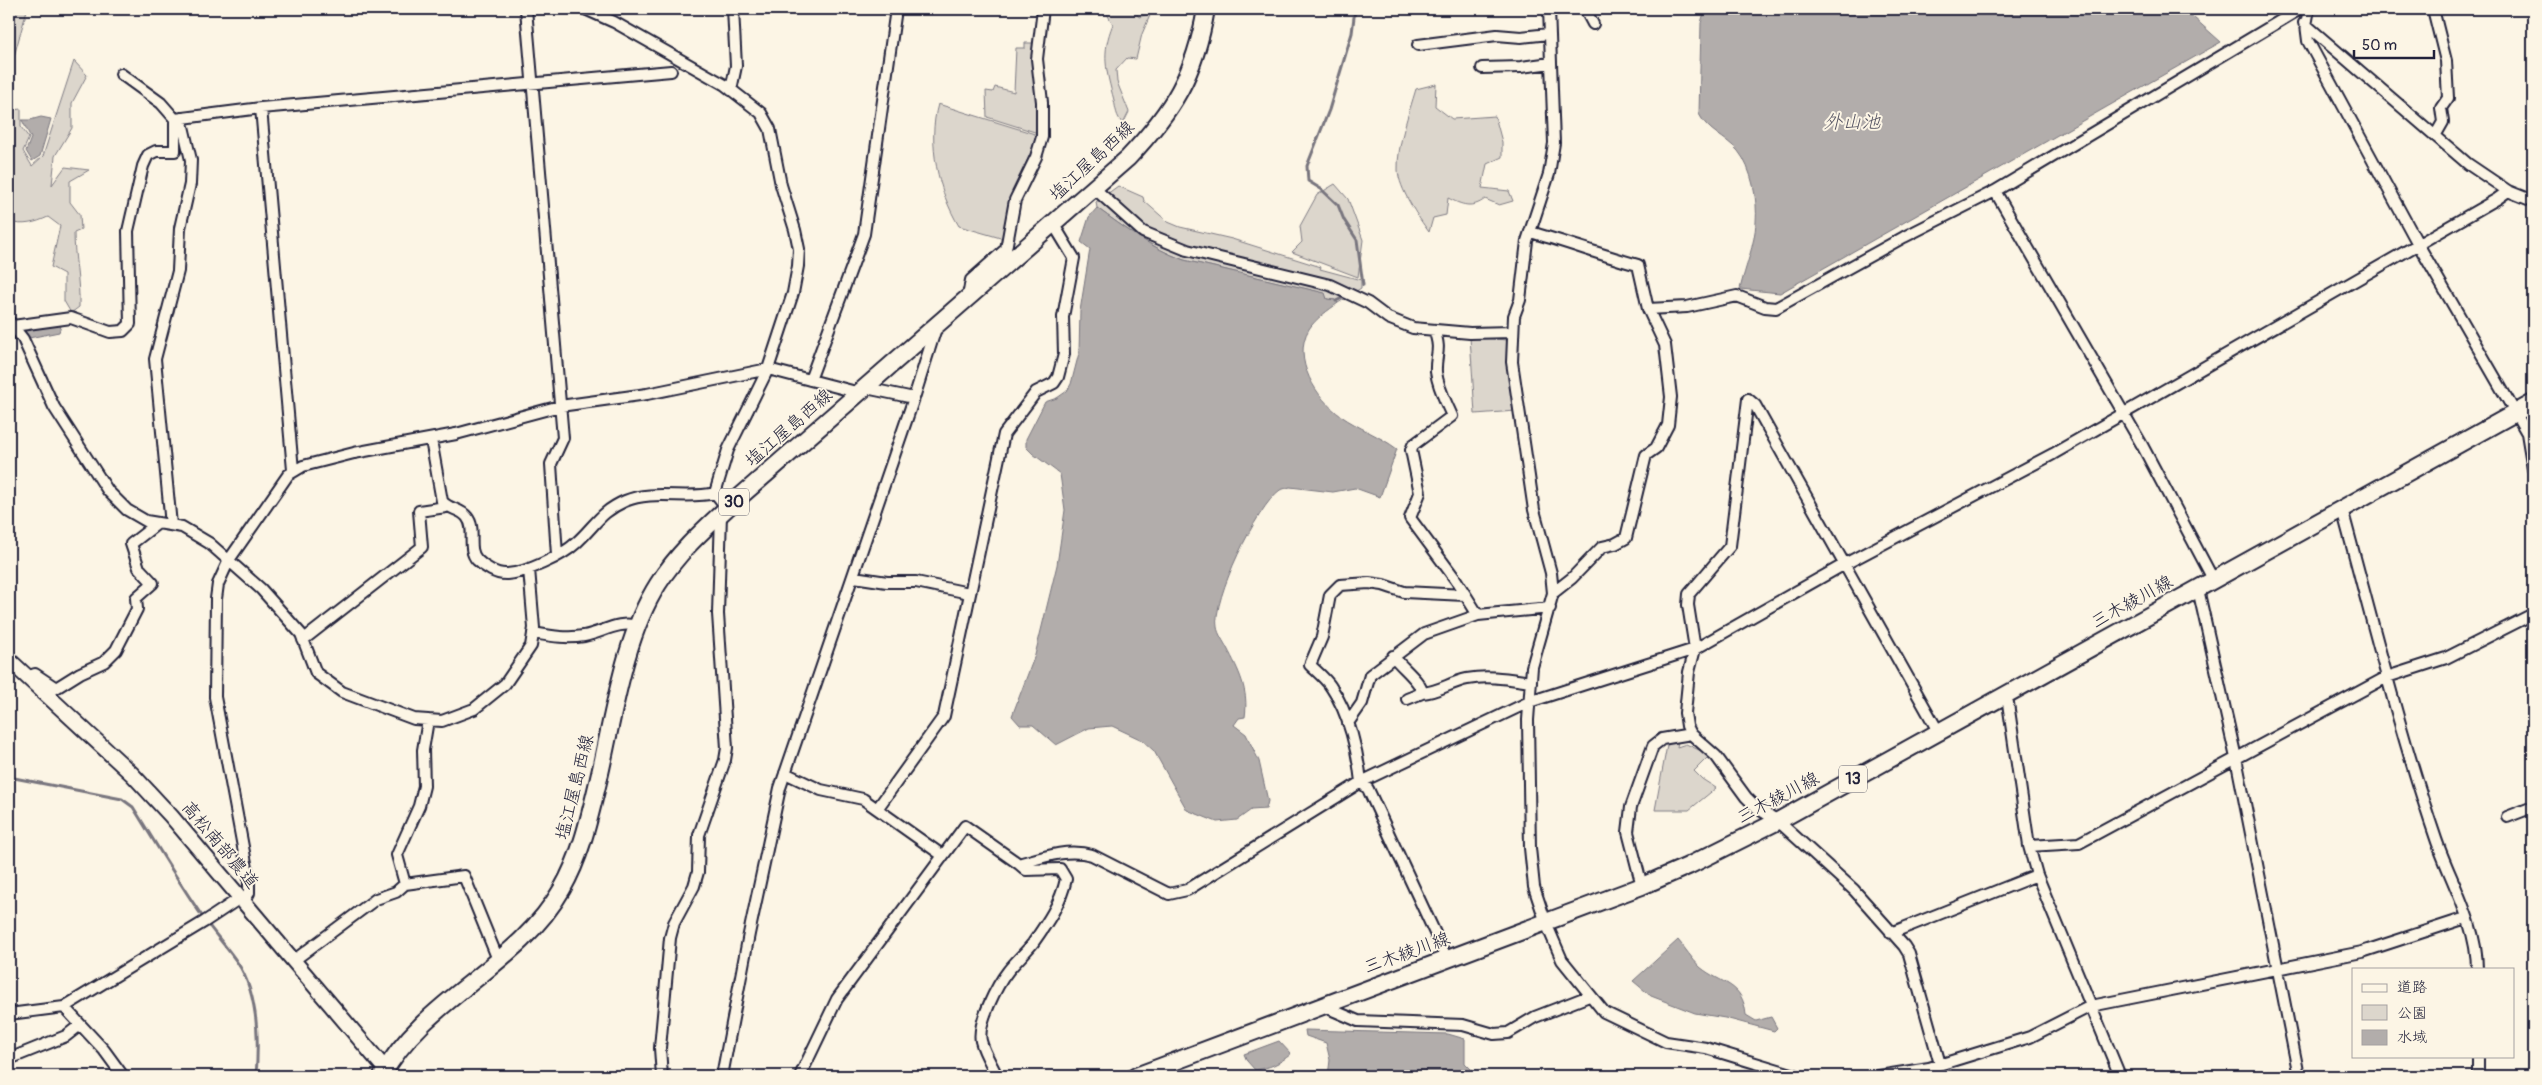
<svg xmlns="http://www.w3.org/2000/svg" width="2542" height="1085" viewBox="0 0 2542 1085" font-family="Pangolin,'Klee One',sans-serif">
<rect width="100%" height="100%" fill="#fcf5e5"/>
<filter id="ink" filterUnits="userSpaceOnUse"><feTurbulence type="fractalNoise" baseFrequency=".02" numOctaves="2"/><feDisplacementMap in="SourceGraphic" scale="10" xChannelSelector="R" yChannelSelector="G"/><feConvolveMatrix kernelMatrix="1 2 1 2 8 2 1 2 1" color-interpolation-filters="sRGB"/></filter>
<g filter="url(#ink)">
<path fill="#dcd6cc" stroke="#7f7c84" d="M9 9H30L27 10 9 74Z
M1104 9H1133L1139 17 1151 13 1142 34 1136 59 1127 58 1116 70 1117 82 1129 112 1123 124C1116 116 1116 110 1114 100 1106 71 1101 53 1113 24Z
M1025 43H1034L1038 133 987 117 986 91 993 92 995 87 1014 92 1016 48H1025Z
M74 61 87 75 72 103V128L55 156 52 185 65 167 89 170 70 181V202L80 215 81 230 74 233C74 258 80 281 79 307L71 313 64 301V274L51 267 60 226 48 217C35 223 23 226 9 222V116L12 110 21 109V127L29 138 23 151 32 166 43 156Z
M1436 84 1435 106 1452 119 1495 116 1502 142V157L1487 164 1482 188 1509 191 1513 201 1499 205 1485 199C1472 209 1462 205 1448 198L1446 215 1433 218 1429 232C1418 217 1399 189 1398 170 1397 145 1409 113 1416 89Z
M938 104 1038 135 1011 198 1004 239 959 226C938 191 927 143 938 104Z
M1335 184 1348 199 1363 240 1358 277 1292 252 1302 242 1300 226 1317 195Z
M1118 186 1143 197 1144 201 1168 222 1180 227 1232 239 1321 267 1320 269 1361 280V288L1338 303 1335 300 1327 299 1324 293 1184 260C1151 248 1125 228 1097 208L1096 202Z
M1470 337 1507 340 1516 411 1475 414Z
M1668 740 1678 741 1677 747 1686 744 1710 755 1694 771 1702 779 1716 788 1689 810H1655Z"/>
<path fill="#b2adab" stroke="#78757e" d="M1705 9H2184L2221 42 1780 293 1740 289C1745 268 1755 244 1756 222 1758 201 1752 168 1738 151 1726 137 1708 132 1699 114L1701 23Z
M41 117 51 119 40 156 32 161 26 151 31 138 22 120H30Z
M1097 208C1125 228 1151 248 1184 260L1325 293 1327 299 1335 300 1338 303C1329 310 1316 318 1309 329 1291 359 1317 399 1341 416 1358 428 1380 436 1397 449L1380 497 1355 488 1333 492 1290 487 1280 490C1257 506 1212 600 1217 627 1218 634 1224 642 1227 648 1239 671 1249 690 1245 717L1239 718 1234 725 1246 734 1259 761 1268 801 1266 809 1251 810 1237 820 1217 822 1187 810 1154 751 1142 740 1112 726 1089 728 1056 745 1033 725H1020L1012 716 1035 655 1057 565 1065 510 1060 474 1033 454 1026 447V439L1045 402 1057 398 1067 391 1071 384 1079 353 1080 311 1090 249 1081 242 1089 217Z
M62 323 59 332 29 338 24 330Z
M1678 940C1685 948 1692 959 1700 967 1722 985 1743 982 1746 1015L1756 1021 1771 1017 1777 1028 1774 1031 1725 1018 1695 1013 1651 996 1633 981Z
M1305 1030 1448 1034 1465 1039V1063L1478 1076H1328L1330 1060 1326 1043 1306 1036Z
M1279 1041 1291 1054C1279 1064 1269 1068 1255 1070L1247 1061 1244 1054Z"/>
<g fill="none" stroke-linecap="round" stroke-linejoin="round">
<path stroke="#78757e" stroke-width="3" d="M1355 9 1352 33 1329 110 1307 166 1308 181 1321 189 1338 205 1344 220 1357 240 1363 285
M1336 301 1346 296
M9 777 122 799 133 807C156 844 178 881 202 916 213 932 226 946 237 962 258 993 259 1040 256 1076"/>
<defs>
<path id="minor" d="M526 9 563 438 551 464 557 555
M585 9 614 22 725 85 761 113 770 129 781 185 795 230 799 249 798 266 793 293 768 369 728 450 715 493 727 508
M1549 9 1554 143 1549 174 1527 241 1520 300 1514 316 1512 362 1534 510 1551 573 1553 593 1532 667 1528 720 1530 848 1534 887 1546 923 1562 960 1604 1012 1666 1042 1706 1048 1798 1076
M1585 9 1593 24
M2309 9 2306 25 2308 41 2418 244 2527 433 2533 469
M2433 9 2446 61 2448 98 2441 108 2443 122 2435 136
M2304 23 2468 164 2508 191 2533 201
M1418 45 1497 35 1521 37 1549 34
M1482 68 1521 67 1551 63
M731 90 736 66 733 9
M261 108 293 470
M175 119 261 108 671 71
M1095 189 1143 232 1187 250 1330 285 1368 303 1388 318 1413 328 1470 333 1512 332
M1995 191 2142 445 2213 579
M1530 232C1567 242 1601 255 1638 265L1648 309 1665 345 1671 397 1668 425 1656 448 1646 455 1626 538 1615 544 1602 547 1572 578 1553 593
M968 297 971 280 1006 249 1015 200 1036 157 1042 137V102L1037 59 1043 9
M1648 309 1687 307 1737 296 1765 307 1776 308 1904 237 1995 191 2295 12
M9 321 23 339 54 407 108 491 127 510 146 521 182 527 209 543 261 589 301 634 316 673 342 692 414 719 442 721 474 709 505 684 531 646 534 628 529 569
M13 326 71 318 110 332 123 331 130 324 128 231 143 166 148 155 156 151H175V119L161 103 121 74
M1434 330C1442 351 1435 354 1436 372 1438 388 1446 402 1452 416L1413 445 1411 450 1420 493 1410 518 1456 580 1478 615
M810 380 864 234 896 9
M866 388 914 398
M1748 399 1730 546 1689 594 1688 605 1695 649 1689 672 1685 713 1687 726 1691 734 1716 756 1746 797 1757 808 1778 821 1854 890 1904 946 1909 954 1940 1064
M1748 399 1755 405 1938 731
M431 440 442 501C449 510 460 508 467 517 477 529 466 548 477 560 484 567 497 575 507 574 526 573 562 556 576 543 595 526 600 512 625 501 653 489 686 500 715 493
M2342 509C2372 619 2399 731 2436 839 2450 880 2477 924 2477 969
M171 525 155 359 178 271 180 228 190 184 191 160 181 118
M854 577 887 582H916L969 593
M2198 589 2236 758 2299 1076
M1465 595 1404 592 1383 585 1369 583 1340 585 1330 595 1322 637 1310 665C1317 672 1326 679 1331 687 1349 713 1358 753 1361 782L1529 702 1695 649 1845 564 2053 454 2497 199 2508 191
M533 633C551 636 567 639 584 636 601 633 620 620 637 626
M303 640 422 547 419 511 446 507
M1393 656C1401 667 1422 682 1422 693L1407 699
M27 677 35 674 56 688 80 673 104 662 116 650 137 609 136 598 153 583 139 568 131 544 158 523
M1422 693C1439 692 1451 682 1467 679 1489 675 1509 679 1531 682
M2004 696 2008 703 2029 846 2037 875 2120 1076
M1348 723 1362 703 1370 675 1424 634 1478 615 1550 608
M785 773 821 790 863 799 942 855
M877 809 944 716 1004 434 1036 392 1054 383 1058 377 1064 354 1063 317 1074 258 1054 225
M2507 817 2533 807
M2029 846 2079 843 2387 677 2446 658 2533 614
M405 884 397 855 419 806 424 786 423 750 428 720
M1642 886 1628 832 1631 807 1653 746 1662 739 1691 734
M243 902 249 893V879L215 697 216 599 218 584 229 560 288 475 303 466 354 453 456 434 560 406 647 394 768 369 860 393
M1891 933 2037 875
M293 961 376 899 396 892 405 884 464 876 499 962
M1323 1006 1358 1021 1463 1025 1494 1034 1508 1033 1535 1017 1589 996
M9 1014 64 1007
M2478 1056V1076
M9 1059 66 1036 80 1025
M9 1073 11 1076
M123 1076 104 1050 64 1007 204 922 240 898
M662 1076 660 1048 670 938 674 923 694 886 698 872 699 835 725 760 727 748 718 614 721 514
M722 1076 749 934 780 788 914 398 936 328
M800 1076 837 999 965 826 1019 864C1043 857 1067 848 1092 855L1169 894 1187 890 1361 782 1368 789 1447 959
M997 1076C992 1065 984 1053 981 1041 977 1024 997 985 1008 971 1016 961 1025 953 1033 943 1047 923 1061 903 1066 879L1060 869 1026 870 1019 864
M1879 1076 1929 1068 2030 1037 2091 1006 2362 952 2466 918"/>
<path id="tertiary" d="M9 660 132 774 171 816 386 1070"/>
<path id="primary" d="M382 1076C424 998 518 967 562 889 581 856 589 819 598 782 613 719 623 639 658 584 677 554 701 532 727 508L1128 158C1173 110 1195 75 1206 9
M1136 1076 1642 886 1688 866 1778 821 2533 403"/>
</defs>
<use href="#minor" stroke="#22223b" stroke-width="14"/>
<use href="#tertiary" stroke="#22223b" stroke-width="18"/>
<use href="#primary" stroke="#22223b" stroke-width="20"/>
<use href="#minor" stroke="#fcf5e5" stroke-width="10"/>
<use href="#tertiary" stroke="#fcf5e5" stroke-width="14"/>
<use href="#primary" stroke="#fcf5e5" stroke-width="16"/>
</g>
</g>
<g text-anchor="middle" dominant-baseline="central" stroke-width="4" stroke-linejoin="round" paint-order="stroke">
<g fill="#fcf5e5" stroke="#63616e" stroke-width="1">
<rect x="719" y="488.5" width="30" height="27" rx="4"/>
<rect x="1839" y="765.5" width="28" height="27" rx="4"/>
</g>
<g font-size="16" font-weight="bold" fill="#22223b">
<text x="734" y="502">30</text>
<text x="1853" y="779">13</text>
</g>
<g font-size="18" fill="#22223b" stroke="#fcf5e5">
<text transform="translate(1092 161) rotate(-43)">塩江屋島西線</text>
<text transform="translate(789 428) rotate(-41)">塩江屋島西線</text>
<text transform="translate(2132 602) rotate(-29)">三木綾川線</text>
<text transform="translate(575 787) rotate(-76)">塩江屋島西線</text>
<text transform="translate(1778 798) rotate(-28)">三木綾川線</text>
<text transform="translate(220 845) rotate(50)">高松南部農道</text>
<text transform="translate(1407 953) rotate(-20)">三木綾川線</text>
</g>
<g font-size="19" font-style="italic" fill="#545362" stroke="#fcf5e5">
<text x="1852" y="122">外山池</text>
</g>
</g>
<rect width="2542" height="1085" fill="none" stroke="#fcf5e5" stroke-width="30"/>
<rect x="15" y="15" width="2512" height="1055" fill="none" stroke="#22223b" stroke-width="2" filter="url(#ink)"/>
<rect x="2352" y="968" width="162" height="90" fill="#fcf5e5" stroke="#a5a1a1"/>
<rect x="2362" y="984" width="25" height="8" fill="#fcf5e5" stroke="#a5a1a1"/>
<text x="2397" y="992" font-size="15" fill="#22223b">道路</text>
<rect x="2362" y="1005" width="25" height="15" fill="#dcd6cc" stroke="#a5a1a1"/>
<text x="2397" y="1018" font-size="15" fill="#22223b">公園</text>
<rect x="2362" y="1030" width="25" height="15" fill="#b2adab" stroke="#a5a1a1"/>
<text x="2397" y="1042" font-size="15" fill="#22223b">水域</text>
<path d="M2354 50v8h80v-8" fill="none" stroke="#22223b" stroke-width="2.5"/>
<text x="2362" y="50" font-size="15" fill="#22223b" stroke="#fcf5e5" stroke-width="4" paint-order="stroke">50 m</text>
</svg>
